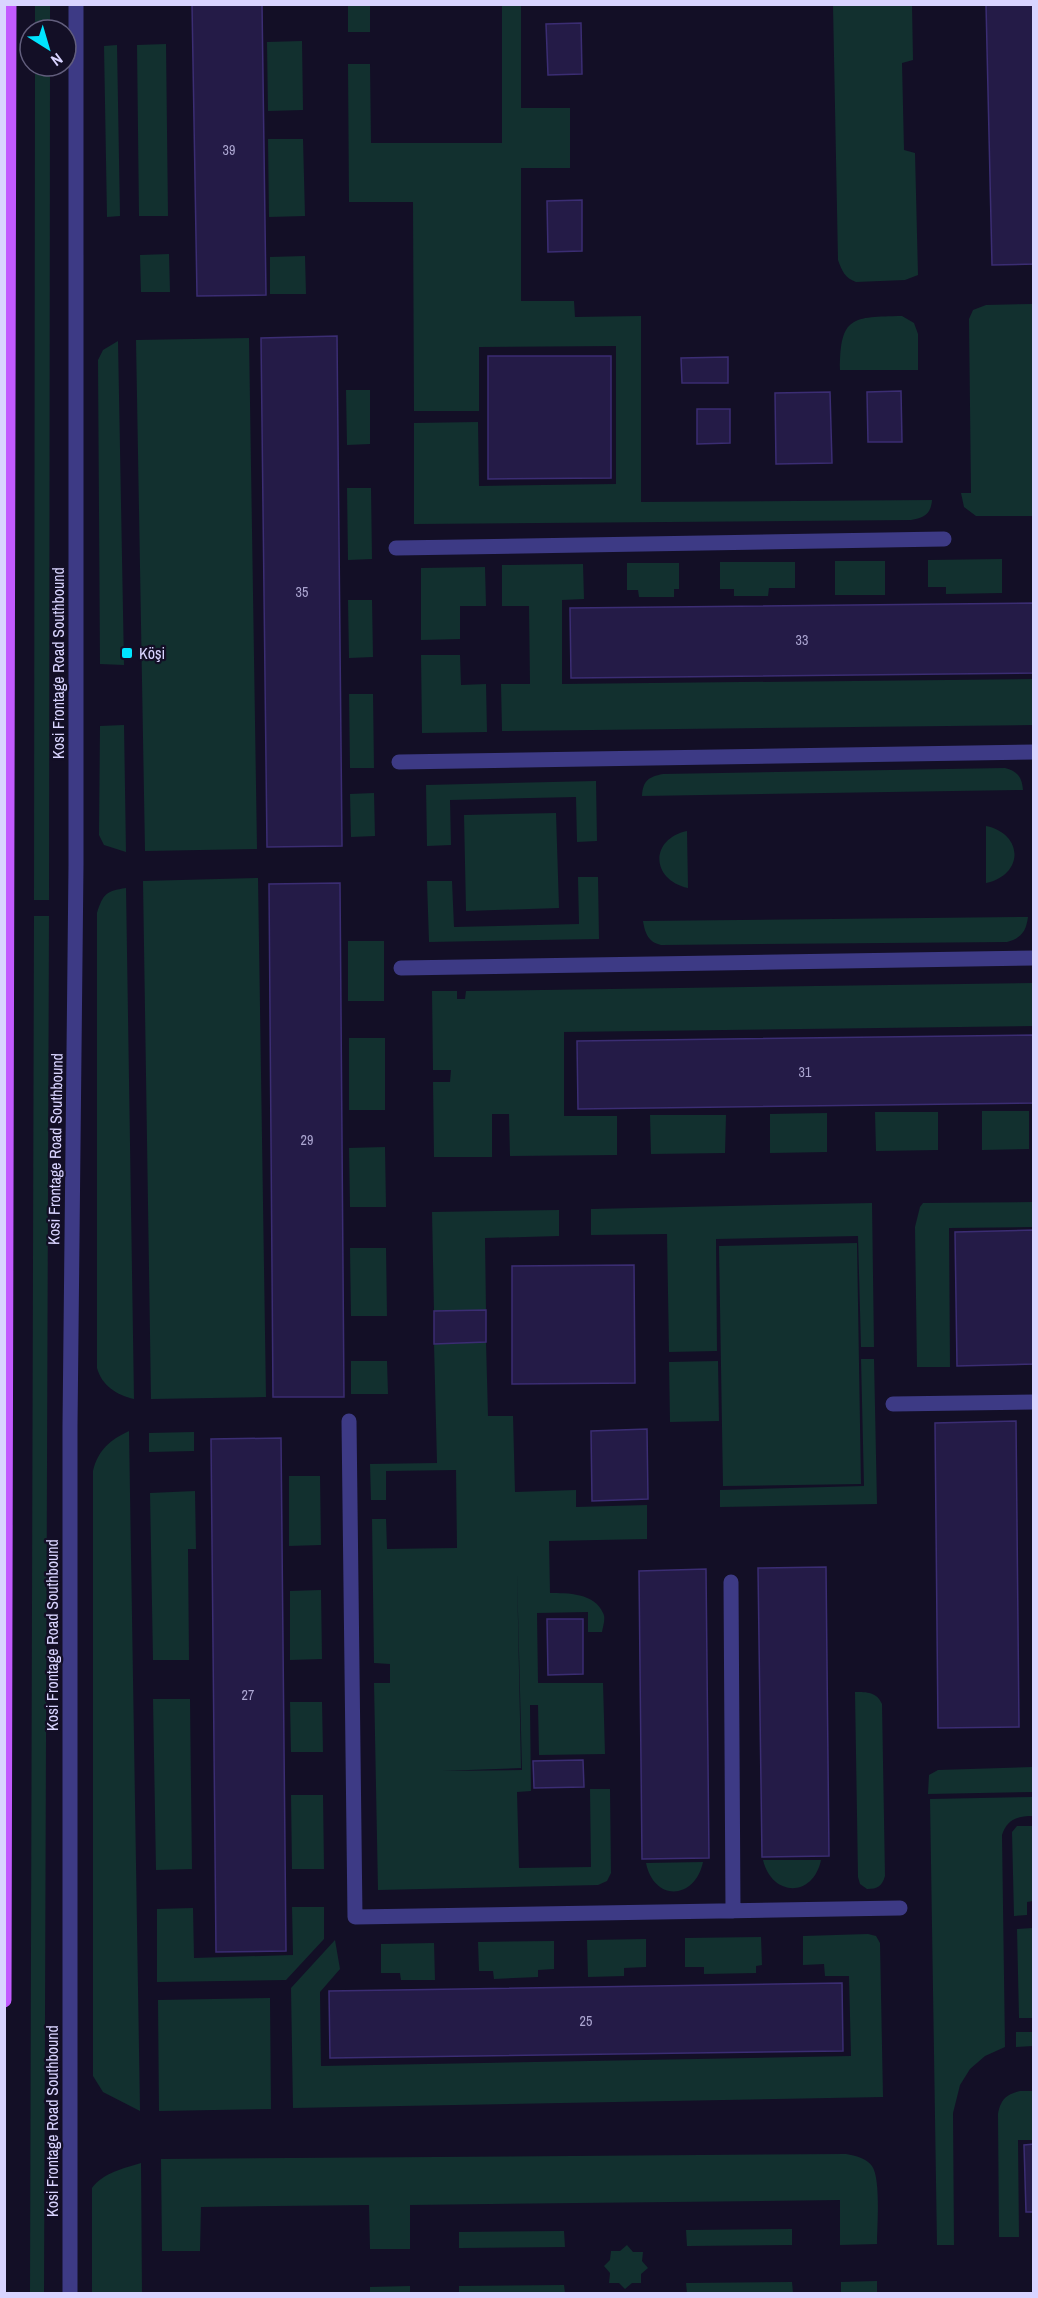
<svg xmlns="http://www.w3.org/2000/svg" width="1038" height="2298" viewBox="0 0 1038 2298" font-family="'Archivo Narrow',sans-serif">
<rect width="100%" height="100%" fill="#130f26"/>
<path fill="#12302f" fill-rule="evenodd" d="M35 5H50V30H35Z
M348 5H370V32H348Z
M502 5H521V108H570V168H521V301H574L575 317 641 316V502L932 500C931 514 924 518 911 520L414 524V423L478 422 479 486 616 484V346L479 347V411H414L413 202H349L348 64H370L371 143H502Z
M833 5H912L913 60 902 63 904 150 915 153 918 275 905 280 856 282C845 278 842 271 838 260Z
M302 41 303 110 268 111 267 42Z
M166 44 168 216H139L137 45Z
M117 45 120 216 107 217 104 46Z
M35 66H50L49 900H34Z
M268 139H303L305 216 269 217Z
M169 254 170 292H141L140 255Z
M305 256 306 294H270V257Z
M1033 304V516H976L964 507 961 493H971L969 319 973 310 986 305Z
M902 316 914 323 918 334V370H840C840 316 852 317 902 316Z
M249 338 257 849 145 851 136 340Z
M118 341 124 665 100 664 98 360 103 350Z
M346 390H370V444L347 445Z
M347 488H371L372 559 348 560Z
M1002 559V593L946 594V587H928V560Z
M835 561H885V595H835Z
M720 562H795V588H769L768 596H734V589H720Z
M627 563H679V589H674V597H639L638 590H627Z
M583 564 584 599 562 600V684L1033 679V725L502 731 501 684H530L529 606H502V565Z
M485 567 486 606H460V639L421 640V568Z
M348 600H372L373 657 349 658Z
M421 655H460L461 685 486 684 487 732 422 733Z
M349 694H373L374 768H350Z
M124 725 126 852 104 845 99 835 100 726Z
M1005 768C1017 771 1022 777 1023 790L642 796C643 781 648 777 663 774Z
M596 781 597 841 577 842 576 797 450 800 451 845 427 846 426 785Z
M374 793 375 836 351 837 350 794Z
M556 813 559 908 466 911 464 815Z
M986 826C1024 834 1024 875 986 883Z
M687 831 688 888C650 879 650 839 687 831Z
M578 877H598L599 939 429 942 427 881H452L454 927 579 924Z
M258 878 266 1397 151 1399 143 881Z
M126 888 134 1399C117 1395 102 1386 97 1368V913C103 894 106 891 126 888Z
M34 916H49L44 2294 30 2293Z
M1028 917C1026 932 1021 938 1007 942L661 945C648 942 645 933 643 921Z
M348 941H384V1001H348Z
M1033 983V1026L564 1032V1116H617V1155L510 1156 509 1114H492V1157H434L433 1082H450L451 1070H433L432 991H457V999H465L466 991Z
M349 1038H385V1110H349Z
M982 1111H1029V1149L982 1150Z
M875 1112H938V1150L876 1151Z
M827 1113V1152L770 1153V1114Z
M650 1115H726L725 1153 651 1154Z
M385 1147 386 1207H350L349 1148Z
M1033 1202V1227L949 1228 950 1367H917L915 1227 920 1207 923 1203Z
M872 1203 874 1347H861L858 1236 716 1239 717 1351 669 1352 667 1234 591 1235V1209Z
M559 1210V1236L485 1238 486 1310 434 1311 432 1212Z
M857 1243 861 1484 723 1486 719 1246Z
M350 1248H386L387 1316H351Z
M486 1342 488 1416H513L515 1492 576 1490V1507L647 1505V1539L549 1541 550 1593C567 1593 595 1593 603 1613 606 1618 603 1626 602 1632H588V1612L537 1613 538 1683H603L605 1754 539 1755 538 1705H530L531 1791 517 1792 519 1868 591 1867 590 1789H610L611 1873 607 1881 598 1885 378 1890 374 1683H390V1664L374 1663 372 1519H386L387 1549 457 1548 456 1470 386 1471V1500H371L370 1464 437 1463 434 1344ZM517 1572 522 1770 442 1771 521 1768Z
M861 1359H874L877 1504 720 1507V1490L864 1486Z
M351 1361H387L388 1394H351Z
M718 1361 719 1421 670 1422 669 1362Z
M129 1431 140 2111 103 2092 93 2076V1471C98 1450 110 1440 129 1431Z
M194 1432V1451L149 1452V1433Z
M289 1476H320L321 1545 289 1546Z
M195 1491 196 1549H188L189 1660H153L150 1493Z
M321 1590 322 1659 290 1660V1591Z
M855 1692C867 1692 877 1692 882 1704L885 1876C882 1886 878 1889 867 1889L860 1884 858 1877Z
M153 1699H190L192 1869 156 1870Z
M290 1702H322L323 1752H291Z
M1033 1767V1792L928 1794 929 1775 938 1770Z
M291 1795H323L324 1869H292Z
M1033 1797V1816C1018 1816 1007 1819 1002 1835L1005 2047 985 2056 970 2069 960 2085 953 2113 954 2245H937L930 1799Z
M1017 1826H1033V1901L1027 1902V1915L1014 1916 1012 1832Z
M763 1860H821C813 1898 772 1897 763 1860Z
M703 1862C695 1900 654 1902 646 1863Z
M292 1907H324V1939L286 1980 157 1982V1909L193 1908 194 1958 293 1955Z
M1033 1928 1032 2018H1019L1017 1929Z
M868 1934 876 1936 880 1943 883 2097 293 2108 291 1988 335 1940 340 1969 320 1992 321 2066 851 2056 849 1976H825L824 1964 803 1965V1936Z
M761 1937 762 1965 756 1966V1973L704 1974V1967H685V1938Z
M646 1939V1967L624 1968V1976L588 1977 587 1940Z
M554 1941V1969L538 1970V1977L494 1979 493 1971H479L478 1942Z
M434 1943 435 1980H401L400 1973H381V1944Z
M270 1998 271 2109 159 2111 158 2000Z
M1016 2032H1033V2046L1016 2047Z
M1020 2091H1033V2140H1018L1019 2237H999L998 2114C1001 2099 1006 2095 1020 2091Z
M846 2154C856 2156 866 2158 872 2166 881 2179 877 2227 877 2244L840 2245V2200L410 2205V2249H370L369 2205 201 2207 200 2251H162L161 2159Z
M141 2163 142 2293H92V2188C103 2173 124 2168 141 2163Z
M792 2229V2245L687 2246 686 2230Z
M564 2231 565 2247 459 2248V2232Z
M627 2245 633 2252H643L642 2261 648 2268 641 2274V2283H632L625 2289 619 2283H609L610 2273 604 2266 610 2260 611 2251H620Z
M877 2281V2293H841V2282Z
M792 2282 793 2293H687L686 2283Z
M564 2285 565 2293H459V2286Z
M410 2286V2293H370V2287Z"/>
<path fill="#241b47" stroke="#3b2d73" stroke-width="1.5" d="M192 4H262L266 295 197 296Z
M986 4H1034V264L992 265Z
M581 23 582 74 548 75 546 24Z
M582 200V251L548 252 547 201Z
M337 336 342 846 267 847 261 338Z
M488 356H611V478L488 479Z
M728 357V383H682L681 358Z
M901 391 902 442H868L867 392Z
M830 392 832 463 776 464 775 393Z
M697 409H730V443L697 444Z
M1034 603V673L571 678 570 608Z
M340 883 344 1397H273L269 884Z
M1034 1035V1103L578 1109 577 1041Z
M1034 1230V1364L957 1366 955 1232Z
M634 1265 635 1383 512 1384V1266Z
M486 1310V1342L434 1344V1311Z
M1016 1421 1019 1727 938 1728 935 1423Z
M647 1429 648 1499 592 1501 591 1431Z
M281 1438 286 1951 216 1952 211 1439Z
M826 1567 829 1856 762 1857 758 1568Z
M706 1569 709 1858 642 1859 639 1571Z
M547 1619H583V1674L548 1675Z
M583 1760 584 1787 534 1788 533 1761Z
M842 1983 843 2051 330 2058 329 1991Z
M1034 2144V2212H1026L1024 2145Z"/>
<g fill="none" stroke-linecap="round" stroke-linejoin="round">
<path stroke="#3d3a85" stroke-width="15" d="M396 548 944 539
M399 762 1034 752
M401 968 1034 958
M893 1404 1034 1402
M349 1421 355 1917 900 1908
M731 1582 733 1911
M70 2294V1426L76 865V4"/>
<path stroke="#c25bff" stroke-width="15" d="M4 2000 9 4"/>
</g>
<rect fill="#00e5ff" stroke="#130f26" stroke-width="2" x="121" y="647" width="12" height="12" rx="3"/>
<g text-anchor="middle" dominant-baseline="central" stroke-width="4.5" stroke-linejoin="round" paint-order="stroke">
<g font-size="14" fill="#aca6d1">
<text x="229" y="150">39</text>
<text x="302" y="592">35</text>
<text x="802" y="640">33</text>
<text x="805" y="1072">31</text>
<text x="307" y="1140">29</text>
<text x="248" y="1695">27</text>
<text x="586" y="2021">25</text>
</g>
<g font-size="16" fill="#d9d4ff" stroke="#130f26" text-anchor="start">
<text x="139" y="653">Köşi</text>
</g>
<g font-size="16" fill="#d9d4ff" stroke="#130f26">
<text transform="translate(58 663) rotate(-90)">Kosi Frontage Road Southbound</text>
<text transform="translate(55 1149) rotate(-89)">Kosi Frontage Road Southbound</text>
<text transform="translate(52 1635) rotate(-90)">Kosi Frontage Road Southbound</text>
<text transform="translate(52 2121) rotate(-90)">Kosi Frontage Road Southbound</text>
</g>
</g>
<rect width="1038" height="2298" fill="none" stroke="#d9d4ff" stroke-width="12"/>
<g transform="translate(48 48) rotate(143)"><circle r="28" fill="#130f26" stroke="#625e7d" stroke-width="1.5"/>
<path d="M0-4.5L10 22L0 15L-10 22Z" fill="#00e5ff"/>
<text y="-9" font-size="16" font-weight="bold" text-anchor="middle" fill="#d9d4ff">N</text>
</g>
</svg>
